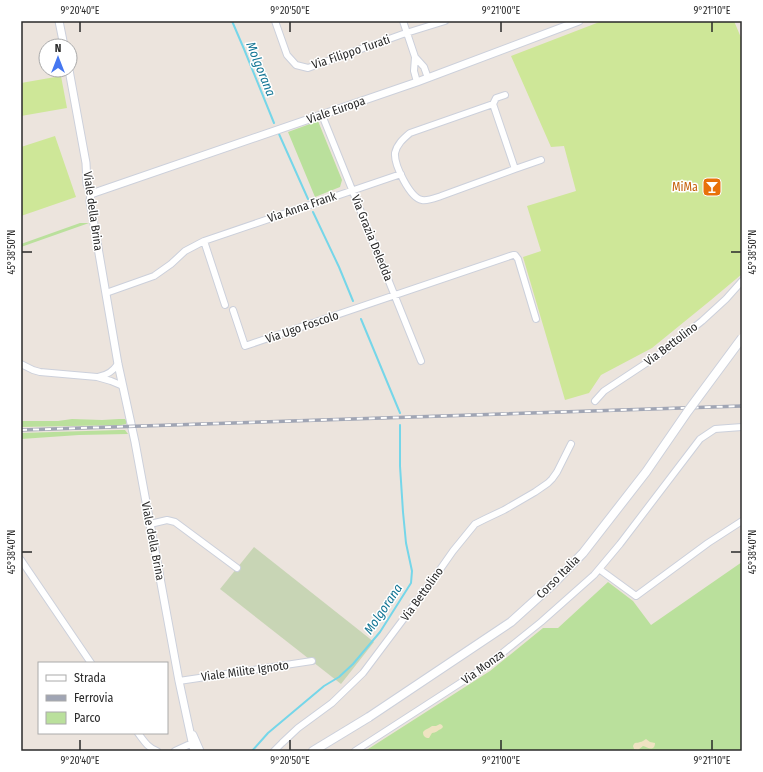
<svg xmlns="http://www.w3.org/2000/svg" width="763" height="772" viewBox="0 0 763 772" font-family="'Fira Sans Condensed',sans-serif">
<rect width="100%" height="100%" fill="#ece4dd"/>
<path fill="#bae09c" d="M318 121 342 180 340 187 315 197 288 132Z
M80 223H89L21 247V244Z
M72 419 102 420 119 419H125L126 420 127 422 126 424 121 425 21 427V421H58Z
M119 430H125L128 434 79 435 21 439V433Z
M742 562V751H365L490 671 543 628H558L608 582 633 601 651 625Z"/>
<path fill="#efe3c2" d="M440 724 442 725 443 727 441 729C438 730 436 733 432 733L429 738C425 738 423 736 423 732L425 730 429 728 432 726H436Z
M646 739 650 742 655 743V744C654 752 647 747 643 746L638 750 634 749 633 746C635 741 636 744 640 742 642 742 644 740 646 739Z"/>
<path fill="#c8d5b5" d="M254 547 374 642 341 684 220 589Z"/>
<path fill="#cee798" d="M602 21H734L742 40V274L711 300 652 348 601 375 589 393 565 400 523 257 541 251 527 206 576 191 564 146 551 147 511 56Z
M61 76 67 108 21 116V83Z
M55 136 76 197 21 216V147Z"/>
<g fill="none" stroke-linecap="round" stroke-linejoin="round">
<path stroke="#75d6e9" stroke-width="2" d="M232 21 244 49 274 123
M279 134 308 199
M313 212 339 267 353 301
M361 319 400 413
M252 751 268 733 324 686 339 677 353 664 380 632 411 583 412 571 406 543 403 512 400 466V425"/>
<defs>
<path id="minor" d="M275 21 287 55 296 65 308 68 403 34 445 21
M403 21 415 57 424 67 428 78
M415 57 414 71 417 82
M493 104 515 169 441 196C435 198 428 201 422 200 410 198 394 165 395 153 397 144 403 139 410 133Z
M493 104 496 98 505 95
M322 115 421 361
M515 169 541 160
M204 241 225 305
M106 293 154 276 171 264 185 251 204 241 401 174
M233 310 245 346 513 255H515L518 259 536 319
M21 364 33 370 40 372 97 377 111 381 123 386
M98 377C108 375 113 371 118 364
M595 401 604 391 663 352 702 321 726 299 742 281
M150 524 167 520 175 522 237 568
M21 560 91 663
M599 569 636 596 708 543 742 521
M179 681 312 661
M138 733C144 741 148 748 157 751
M175 751 188 745H192L195 748
M274 751 282 743 298 728 332 703 363 673 432 581 453 551 475 524 485 519 504 510 535 492 548 483 552 479 557 472 571 444
M355 751 485 667 541 622 594 575 620 544 700 439 715 429 742 427"/>
<path id="tertiary" d="M59 21 64 46
M69 70 86 163 87 184 91 194 90 201 118 364 135 442 179 681 194 751
M91 194 417 82 579 21
M193 735 200 751"/>
<path id="secondary" d="M313 751 369 717"/>
</defs>
<use href="#minor" stroke="#ccd0db" stroke-width="8"/>
<use href="#tertiary" stroke="#ccd0db" stroke-width="9"/>
<use href="#secondary" stroke="#ccd0db" stroke-width="10"/>
<use href="#minor" stroke="#fff" stroke-width="6"/>
<use href="#tertiary" stroke="#fff" stroke-width="7"/>
<use href="#secondary" stroke="#fff" stroke-width="8"/>
<defs>
<path id="rail" d="M21 430 742 406"/>
</defs>
<use href="#rail" stroke="#a0a5b4" stroke-width="3.5"/>
<use href="#rail" stroke="#fff" stroke-width="2" stroke-dasharray="6" stroke-linecap="butt"/>
<defs>
<path id="secondary-bridge" d="M369 717 511 622 553 584 583 553 646 472 688 411 742 338"/>
</defs>
<use href="#secondary-bridge" stroke="#ccd0db" stroke-width="10" stroke-linecap="butt"/>
<use href="#secondary-bridge" stroke="#fff" stroke-width="8"/>
</g>
<path fill="none" stroke="#2a2a2a" stroke-width="1.5" d="M80 22V32M290 22V32M501 22V32M712 22V32M22 252H32M731 252H741M22 552H32M731 552H741M80 740V750M290 740V750M501 740V750M712 740V750"/>
<defs>
<symbol id="bar-square" viewBox="-11 -11 22 22"><rect x="-9" y="-9" width="18" height="18" rx="4" fill="#e8710a" stroke="#fff"/><path d="M-6-5H6L.8 .8V4.5H3.5V6h-7V4.5H-.8V.8Z" fill="#fff"/></symbol>
</defs>
<g fill-rule="evenodd">
<use href="#bar-square" x="701" y="176" width="22" height="22"/>
</g>
<g text-anchor="middle" dominant-baseline="central" stroke-width="3" stroke-linejoin="round" paint-order="stroke">
<g font-size="12" fill="#2a2a2a" stroke="#fff">
<text transform="translate(351 52) rotate(-19)">Via Filippo Turati</text>
<text transform="translate(336 110) rotate(-19)">Viale Europa</text>
<text transform="translate(302 207) rotate(-19)">Via Anna Frank</text>
<text transform="translate(93 211) rotate(82)">Viale della Brina</text>
<text transform="translate(372 238) rotate(68)">Via Grazia Deledda</text>
<text transform="translate(302 327) rotate(-19)">Via Ugo Foscolo</text>
<text transform="translate(671 344) rotate(-37)">Via Bettolino</text>
<text transform="translate(153 541) rotate(79)">Viale della Brina</text>
<text transform="translate(558 577) rotate(-45)">Corso Italia</text>
<text transform="translate(422 594) rotate(-54)">Via Bettolino</text>
<text transform="translate(483 667) rotate(-36)">Via Monza</text>
<text transform="translate(245 671) rotate(-8)">Viale Milite Ignoto</text>
</g>
<g font-size="12" fill="#c56008" stroke="#fff" text-anchor="end">
<text x="698" y="187">MiMa</text>
</g>
<g font-size="13" font-style="italic" fill="#147695" stroke="#fff">
<text transform="translate(261 69) rotate(68)">Molgorana</text>
<text transform="translate(383 609) rotate(-56)">Molgorana</text>
</g>
</g>
<rect width="763" height="772" fill="none" stroke="#ffffff" stroke-width="44"/>
<rect x="38" y="662" width="130" height="72" fill="#ffffff" stroke="#aaaaaa"/>
<rect x="46" y="675" width="20" height="6" fill="#ffffff" stroke="#aaaaaa"/>
<text x="74" y="682" font-size="12" fill="#2a2a2a">Strada</text>
<rect x="46" y="695" width="20" height="6" fill="#a0a5b4" stroke="#aaaaaa"/>
<text x="74" y="702" font-size="12" fill="#2a2a2a">Ferrovia</text>
<rect x="46" y="712" width="20" height="12" fill="#bae09c" stroke="#aaaaaa"/>
<text x="74" y="722" font-size="12" fill="#2a2a2a">Parco</text>
<g transform="translate(58 58)"><circle r="19" fill="#ffffff" stroke="#aaaaaa"/>
<path d="M0-3L7 15L0 10L-7 15Z" fill="#4577f1"/>
<text y="-6" font-size="11" font-weight="bold" text-anchor="middle" fill="#2a2a2a">N</text>
</g>
<rect x="22" y="22" width="719" height="728" fill="none" stroke="#2a2a2a" stroke-width="1.5"/>
<g font-size="10" text-anchor="middle" fill="#2a2a2a">
<text x="80" y="14">9°20'40"E</text>
<text x="290" y="14">9°20'50"E</text>
<text x="501" y="14">9°21'00"E</text>
<text x="712" y="14">9°21'10"E</text>
<text transform="translate(11 252) rotate(-90)" y="4">45°38'50"N</text>
<text transform="translate(752 252) rotate(-90)" y="4">45°38'50"N</text>
<text transform="translate(11 552) rotate(-90)" y="4">45°38'40"N</text>
<text transform="translate(752 552) rotate(-90)" y="4">45°38'40"N</text>
<text x="80" y="764">9°20'40"E</text>
<text x="290" y="764">9°20'50"E</text>
<text x="501" y="764">9°21'00"E</text>
<text x="712" y="764">9°21'10"E</text>
</g>
</svg>
